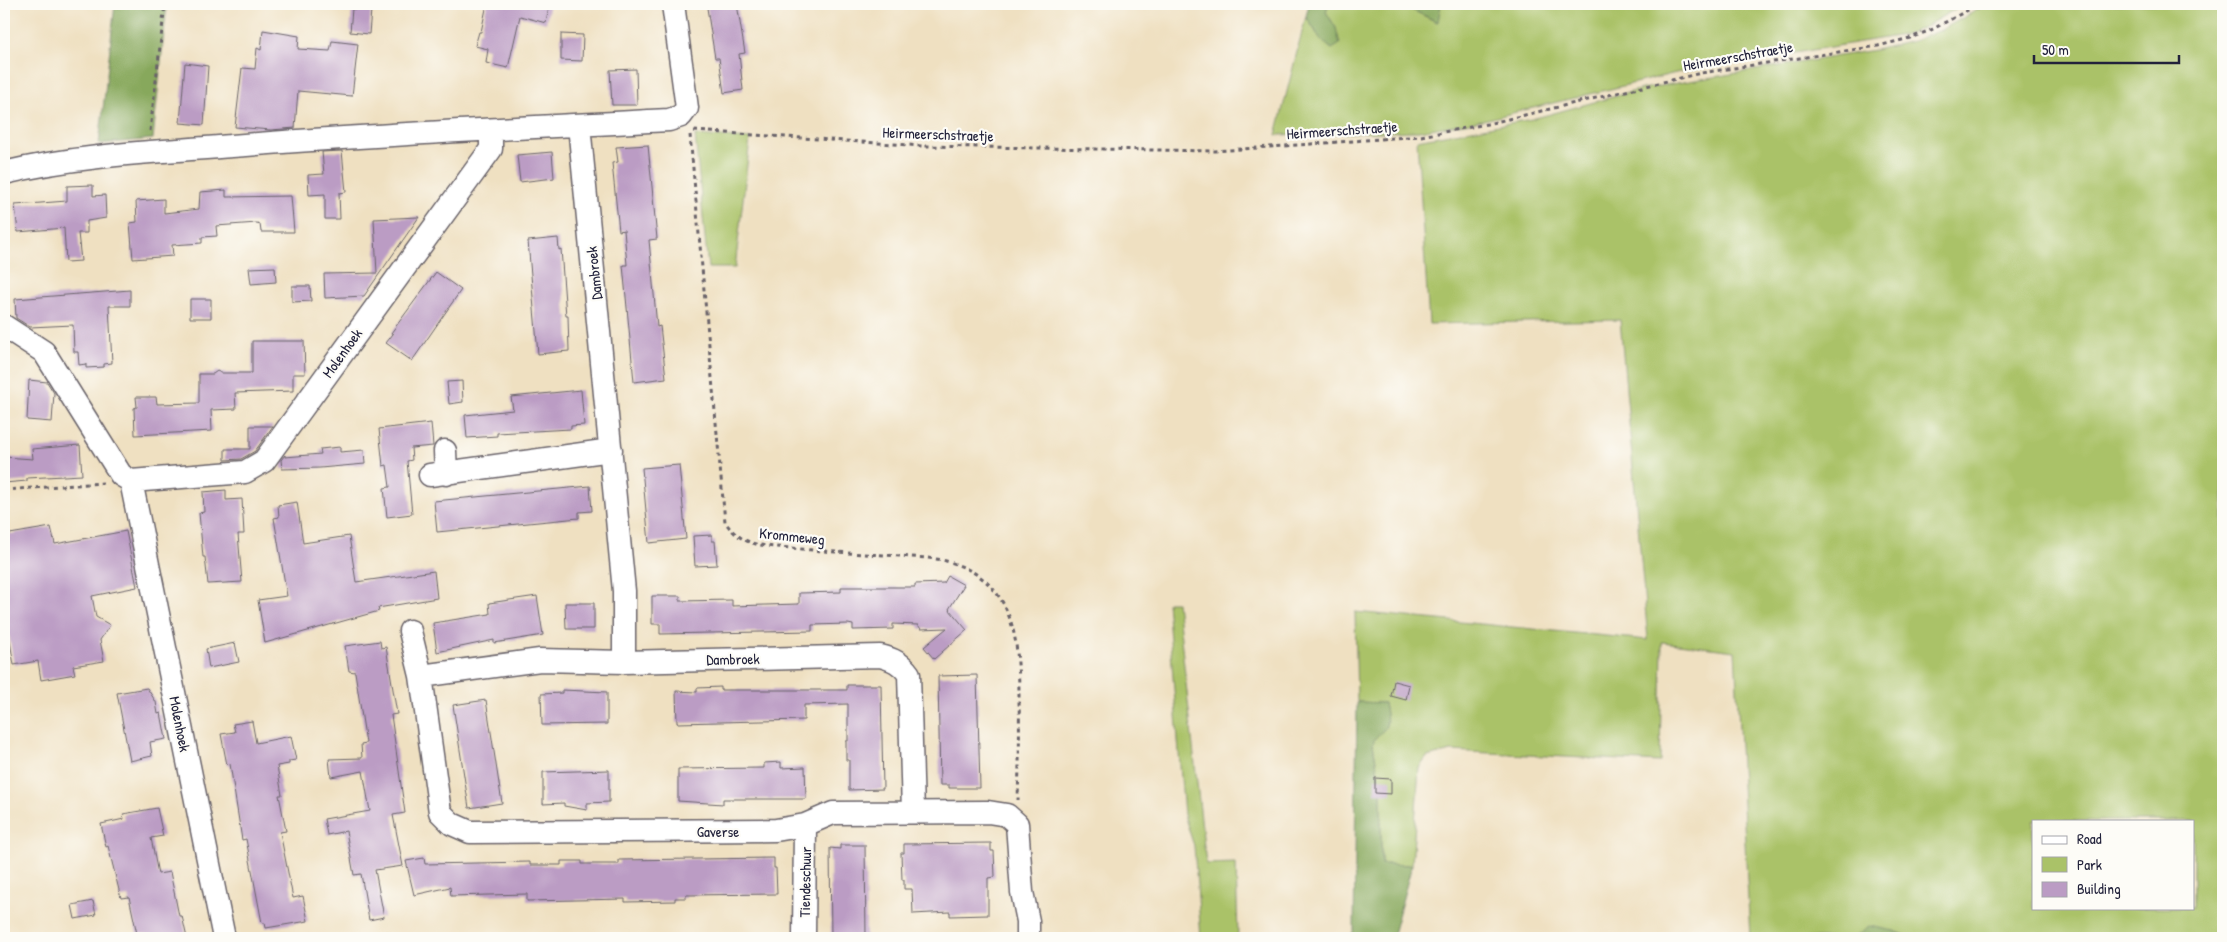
<svg xmlns="http://www.w3.org/2000/svg" width="2227" height="942" viewBox="0 0 2227 942" font-family="'Patrick Hand',sans-serif">
<rect width="100%" height="100%" fill="#fdfcf7"/>
<filter id="ink" filterUnits="userSpaceOnUse"><feTurbulence type="fractalNoise" baseFrequency=".02" numOctaves="2"/><feDisplacementMap in="SourceGraphic" scale="10" xChannelSelector="R" yChannelSelector="G"/><feConvolveMatrix kernelMatrix="1 2 1 2 8 2 1 2 1" color-interpolation-filters="sRGB"/></filter>
<filter id="wash" filterUnits="userSpaceOnUse"><feTurbulence type="fractalNoise" baseFrequency=".0096" numOctaves="4" result="noise"/><feDisplacementMap in="SourceGraphic" scale="20" xChannelSelector="R" yChannelSelector="G"/><feGaussianBlur stdDeviation="1.12" result="paint"/><feColorMatrix in="noise" values="0 0 0 0 0 0 0 0 0 0 0 0 0 0 0 0 0 1.4 0 .05"/><feComposite in="paint" operator="in"/></filter>
<g filter="url(#wash)">
<rect width="100%" height="100%" fill="#efe0c1"/>
<path fill="#aac268" stroke="#667252" fill-rule="evenodd" d="M1328 4H1406L1408 8 1437 22 1441 4H1964L1921 29 1903 35 1680 72 1488 119 1419 131 1276 135 1306 16 1321 40 1332 49 1336 28 1326 12Z
M1988 4H2223V938H1913L1894 931 1858 935V938H1750L1735 651 1662 642 1660 762 1451 751 1427 757 1419 768 1412 865 1381 864V791L1373 744 1374 737 1385 728 1384 703 1357 702 1355 612 1648 640 1620 320 1429 324 1417 140 1532 119 1642 89 1875 50 1913 41 1941 30ZM2033 821H2193V908H2033Z
M695 135 750 139 735 268H708Z
M1167 602H1177L1206 864 1236 863 1238 938H1201L1194 846 1184 815Z"/>
<path fill="#87a85c" stroke="#54654c" d="M115 4H167L153 139 99 144Z
M1309 4H1328L1326 12 1336 28 1340 44 1332 49 1321 40 1306 16Z
M1406 4H1441L1438 22 1408 8Z
M1357 702 1384 703C1385 710 1389 721 1385 728 1380 735 1375 735 1373 744L1381 791V864L1412 865 1392 938H1350L1354 929Z
M1869 926 1894 931 1913 938H1858L1857 935Z"/>
<g id="blocks">
<path fill="#bb9cc4" d="M487 4H534L549 7 546 23 520 16 508 68 486 63 488 49 475 46 479 32H481Z
M723 4H737L745 53 739 54 743 90 724 93 719 58H715L707 8Z
M352 9 371 10 369 34 350 32Z
M263 30 299 36 298 49 330 51 332 41 358 44 352 96 298 91 295 128 271 130 235 127 242 68 255 69 257 48 261 50Z
M561 34 583 35 582 61 561 60Z
M185 63 208 66 204 125 180 123Z
M636 69 637 105H612L610 70Z
M648 145 657 239 649 240 657 327 660 326 666 378 634 382 623 265H627L624 230 619 231 612 163 618 162 616 147Z
M342 151 346 192 339 193 340 219H325V194L309 195 308 175 324 174 322 152Z
M552 152 554 178 520 182 517 155Z
M93 185V196L105 195 106 218 87 221V233H78L81 261 66 262 64 228 18 232 15 205 67 201V186Z
M226 190V197L291 196 294 232H261L260 224 257 223 216 226 217 236 202 237V243L172 245 173 256 133 259 130 223 137 222 136 201 164 199V213L199 209 200 192Z
M419 217 364 296 325 298 324 274 377 273 374 219Z
M558 238 559 250 561 249 566 316H568L569 351 538 354 528 241Z
M275 267 276 282 251 284 249 268Z
M436 272 461 290 412 361 386 343 393 334 391 333Z
M292 286H310L311 301 292 302Z
M130 290V306H109L112 363 104 364V367L86 368V364L79 365 78 352H74L73 325 30 327 16 318 15 299Z
M190 299H211V318H190Z
M252 341H304L305 374H293V391L235 393 236 409 211 410 212 431 135 435 134 408 137 407 136 397H156L157 404 199 403V374H213L217 371 221 373H252Z
M29 380 47 382 54 393 52 422 27 420Z
M462 381 463 402 449 404 447 382Z
M581 390 584 425 571 426V429L497 433V436L467 438 465 415 513 410 511 397Z
M431 423 433 446 411 448 412 460 407 461 412 514 387 517 384 488 390 487 387 465 383 466 379 429Z
M250 426H273L255 451 241 459 225 460V449H250Z
M80 445 82 475 27 478V481L4 483V457L33 459 32 449Z
M340 447V452L364 450 365 464 320 468 282 469 281 460 285 455V457L321 454 320 449Z
M679 465 686 539 649 543 642 468Z
M590 486 592 511 579 512V518L437 532 434 501Z
M226 490V500L242 499 244 534H238L242 582 208 584 205 557H203L199 513 204 512 203 492Z
M297 502 303 543 349 536 356 582 434 571 437 598 378 608 379 611 265 643 258 600 287 596 274 518 279 517 278 505Z
M51 527 55 544 126 531 137 587 92 596 96 617 110 625 100 640 104 661 73 666 75 674 41 680 38 661 14 665 4 606V535Z
M712 535V541H715L717 565 695 566 693 536Z
M948 576 964 585 949 609 967 630 934 659 924 647 947 628 921 629 918 625 893 624V629L853 630V625L848 624 812 625V631L660 634V624H652V596H680V601L732 600V606L799 604V593L841 592V587H915V584L944 583Z
M537 596 543 635 494 643V640L437 652 433 623 490 614 489 603Z
M565 603H594V629H566Z
M380 641 381 648 386 647 397 714 391 715 405 813 393 815 403 866 375 870 384 917 369 920 361 874 354 875 346 831 327 835 324 819 370 811 363 771 331 777 329 759 362 758 361 744 366 743 355 672 349 671 345 646Z
M235 643 239 662 209 668 206 649Z
M977 675 980 788H949V785H940L938 676Z
M1394 681 1409 685 1406 700 1391 696Z
M847 685H881L883 789 849 790V760H846V741H848V704L804 705V720L677 723 676 691 697 692V688L721 687V690H847Z
M147 688 156 702 158 714 161 713 166 739 150 742 152 756 130 761 117 693Z
M562 690 607 692V724L542 725 541 694 562 693Z
M486 700 502 803 469 808 453 705Z
M252 721 256 743 291 736 296 760 289 761V764L277 766 282 795H279L286 831 280 832 293 898 303 896 308 921 266 928 265 923H262L246 839 242 840 230 764 227 765 221 734 235 732 233 724Z
M781 762V768L805 767 806 799H723V804L678 801V769L764 768V763Z
M609 770V802L587 803V810L564 806V803L543 804V772Z
M1375 778 1391 779V794L1375 793Z
M157 808 163 836 151 838 158 874 170 872 179 916H182L187 938H148V934H137L129 897 121 898 108 846 106 847 101 824 124 819 123 814Z
M991 843V851H994L995 877 988 878V915L950 916V912L913 914 912 889H904V880H902L901 853H904V844Z
M840 845H865L866 938H831L830 848 840 849Z
M424 858 425 864 530 862V865H561V861H582V864H619V860L774 858V868H776L777 894 686 895V898H675V901L625 902V899L527 901V894L451 896 450 887 414 895 406 861Z
M93 901 96 915 75 919 72 905Z"/>
</g>
</g>
<g filter="url(#ink)">
<use href="#blocks" fill-opacity="0" stroke="#6a646a" stroke-width="1"/>
<g fill="none" stroke-linecap="round" stroke-linejoin="round">
<defs>
<path id="street" d="M579 125 624 591V662
M4 173C78 155 155 152 232 146 377 134 523 128 669 120L681 116 687 108 673 4
M4 326 44 352 121 475 131 481 245 472 264 461 491 149V131
M445 451 446 474
M430 475 611 450
M131 481 224 938
M410 631 421 676 440 812 452 824 470 832 776 830 805 825 833 813 988 812 1007 815 1017 824 1022 892 1028 921V938
M421 676 540 660 624 662 880 656C893 659 901 663 909 674L913 812
M804 938 805 825"/>
</defs>
<use href="#street" stroke="#6a646a" stroke-width="25"/>
<path stroke="#6a646a" stroke-width="3" stroke-dasharray="4 4" stroke-linecap="butt" d="M150 131 165 4
M694 131 923 146 1215 151 1421 136 1487 124 1701 73 1878 46 1910 38 1931 30 1979 4
M690 135 725 522C743 547 763 546 792 548 828 552 864 554 901 556 916 558 932 557 946 561 1016 580 1019 641 1019 701 1020 734 1019 767 1018 800
M4 490 103 483"/>
<use href="#street" stroke="#fff" stroke-width="22"/>
</g>
</g>
<g text-anchor="middle" dominant-baseline="central" stroke-width="4.5" stroke-linejoin="round" paint-order="stroke">
<g font-size="15" fill="#22223b" stroke="#fdfcf7">
<text transform="translate(1738 56) rotate(-10)">Heirmeerschstraetje</text>
<text transform="translate(1342 130) rotate(-4)">Heirmeerschstraetje</text>
<text transform="translate(938 134) rotate(2)">Heirmeerschstraetje</text>
<text transform="translate(594 273) rotate(-96)">Dambroek</text>
<text transform="translate(342 353) rotate(-54)">Molenhoek</text>
<text transform="translate(792 536) rotate(6)">Krommeweg</text>
<text transform="translate(733 659) rotate(-1)">Dambroek</text>
<text transform="translate(180 724) rotate(79)">Molenhoek</text>
<text x="718" y="831">Gaverse</text>
<text transform="translate(805 882) rotate(-89)">Tiendeschuur</text>
</g>
</g>
<rect width="2227" height="942" fill="none" stroke="#fdfcf7" stroke-width="20"/>
<rect x="2032" y="820" width="162" height="90" fill="#fdfcf7" stroke="#a5a5ac"/>
<rect x="2042" y="836" width="25" height="8" fill="#ffffff" stroke="#a5a5ac"/>
<text x="2077" y="844" font-size="15" fill="#22223b">Road</text>
<rect x="2042" y="857" width="25" height="15" fill="#aac268" stroke="#a5a5ac"/>
<text x="2077" y="870" font-size="15" fill="#22223b">Park</text>
<rect x="2042" y="882" width="25" height="15" fill="#bb9cc4" stroke="#a5a5ac"/>
<text x="2077" y="894" font-size="15" fill="#22223b">Building</text>
<path d="M2034 55v8h145v-8" fill="none" stroke="#22223b" stroke-width="2.5"/>
<text x="2042" y="55" font-size="15" fill="#22223b" stroke="#fdfcf7" stroke-width="4" paint-order="stroke">50 m</text>
</svg>
